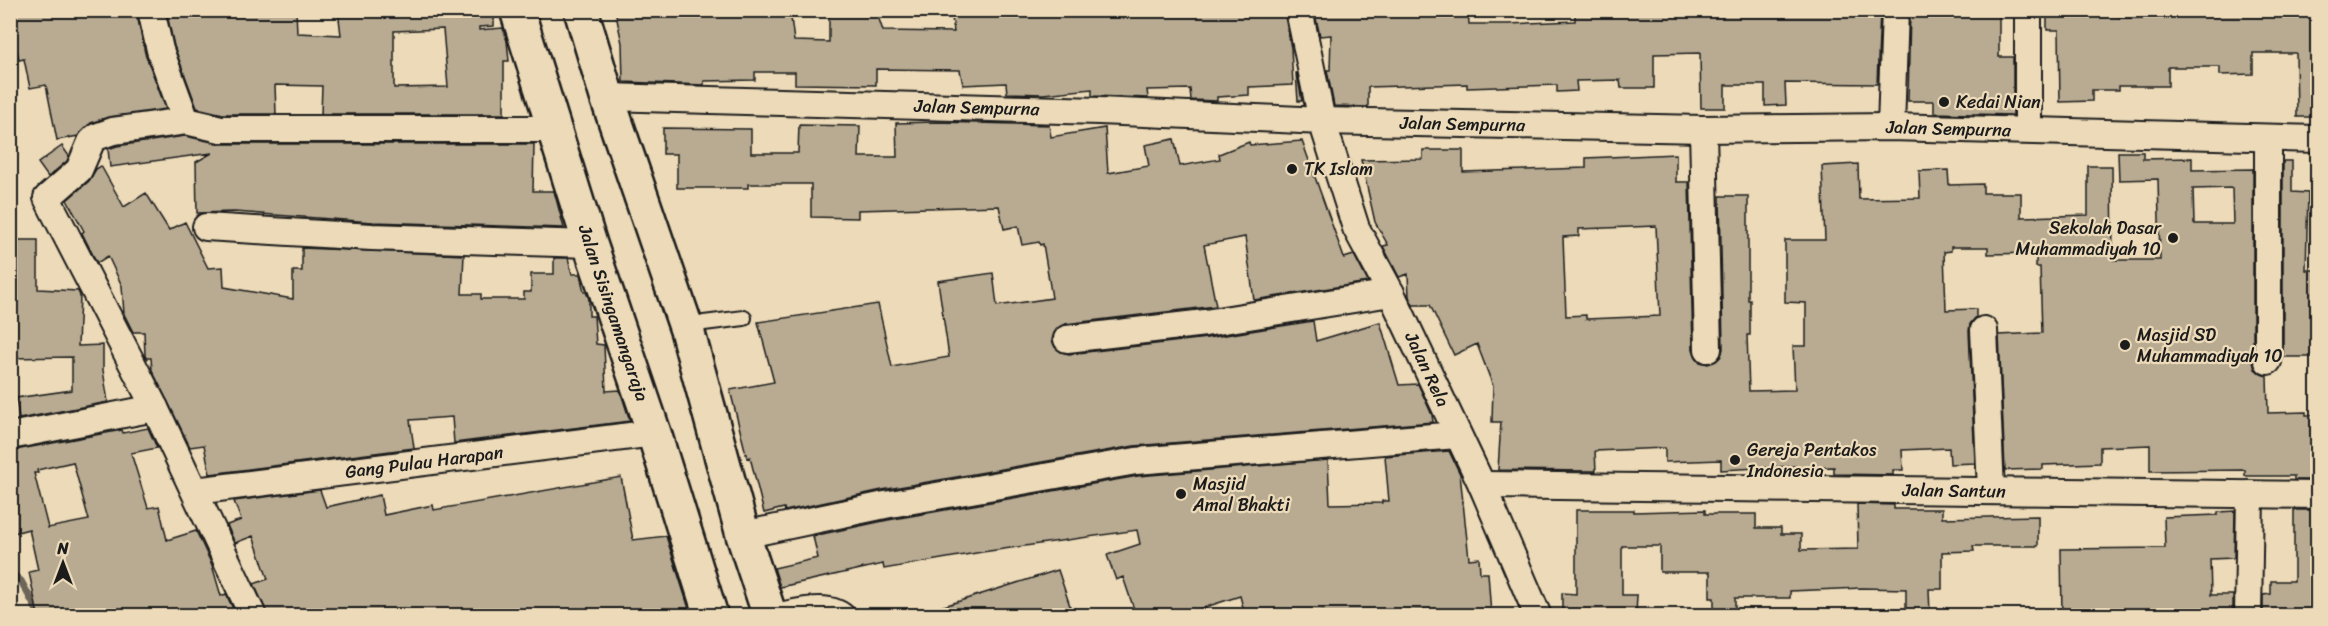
<svg xmlns="http://www.w3.org/2000/svg" width="2328" height="626" viewBox="0 0 2328 626" font-family="Sriracha,sans-serif">
<rect width="100%" height="100%" fill="#ecdab8"/>
<filter id="ink" filterUnits="userSpaceOnUse"><feTurbulence type="fractalNoise" baseFrequency=".0167" numOctaves="2"/><feDisplacementMap in="SourceGraphic" scale="12" xChannelSelector="R" yChannelSelector="G"/><feConvolveMatrix kernelMatrix="1 2 1 2 8 2 1 2 1" color-interpolation-filters="sRGB"/></filter>
<g filter="url(#ink)">
<g fill="none" stroke-linecap="round" stroke-linejoin="round">
<path stroke="#6c6558" stroke-width="7" d="M10 572 21 581 40 616"/>
</g>
<path fill="#b8ab92" stroke="#1c1c1c" stroke-width="1.5" fill-rule="evenodd" d="M10 10H136L145 53 166 109 108 117 91 123 78 136 57 140 46 85 30 88 24 59 19 60 14 36 10 37Z
M166 10H296L297 33 341 35 338 10H494V26L479 27V30L503 28 507 41 509 61H504V114H321L322 86 275 85 276 114H223L197 108 174 46ZM443 29 448 87 394 88V31Z
M615 10H790L794 41 829 42V10H876L883 31 954 32 951 10 1284 11 1291 48 1293 85 1249 87V95L1217 97V101L1191 100 1190 89 1147 90 1148 98 1092 96V89L1043 94 1007 93 1006 83 963 85 960 70 876 69V85L795 84V72H755V80L704 81V85L623 82 622 43Z
M1314 10H1468L1469 24H1508L1575 21V10H1880L1877 84 1785 83 1786 105 1765 106V85H1725V108H1701L1700 53 1654 54V88H1621L1620 80 1576 81 1577 91 1557 92V85L1467 88V84L1368 87V107L1334 106 1327 70H1330L1331 35 1320 36Z
M1910 10H1999V57H2013V115L1934 113V101H1908Z
M2047 10H2120V18L2176 17V12L2318 10V117H2297L2296 53H2253V74L2220 75V67H2168V86H2119V90H2092V101L2060 102 2059 30H2047Z
M1296 73H1297L1302 101H1298Z
M937 122 1049 125 1051 137 1105 128 1108 173 1149 166 1145 145 1174 139 1180 166 1220 159 1219 154 1249 142 1250 145 1302 141 1344 258 1354 255 1368 282 1254 300 1245 237 1204 245 1216 306 1065 324 1059 327 1054 333 1052 340 1055 347 1061 352 1069 354 1207 338 1313 321 1316 341 1380 322 1399 385 1418 384 1432 415 1433 422 1134 446 882 490 785 511 784 508 764 513 750 457 747 458 730 390 774 382 758 322 878 304 892 367 949 357 938 281 993 273 997 306 1052 298 1043 244 1040 245 1039 242 1022 245 1018 226 1004 229 999 206 858 210V218L811 217V184H748V188H677V154H663V128L751 129V153H798L799 125 860 126 859 157H897L896 123Z
M185 136 221 144H534L533 191H554L564 228 373 222 234 212 197 213 196 162 212 153 110 167 108 149 117 146Z
M62 146 69 156 67 161 48 177 38 163Z
M1423 150H1463V172L1586 168V158L1676 154V182H1689L1693 349 1696 357 1700 362 1708 364 1716 361 1721 356 1723 349 1720 196H1748V300H1750V335H1747L1749 391 1795 390 1793 346H1806V303L1785 302V240H1825L1822 166 1858 164 1859 199 1920 198 1919 171 1948 170 1949 185 1983 184V193H2021V217L2088 215V166H2112L2113 260H2160L2158 179 2119 180 2118 152H2143V159L2192 158V170L2253 169V362L2255 369 2261 374 2267 376 2268 413 2306 412V415H2318V480H2294V476H2245V470L2150 471V445L2100 447V463L2043 465V469L2005 470 1999 335 2042 333 2040 267H2036V253L1988 254V247H1951V251L1944 252 1946 310 1976 309V317L1970 324 1969 331 1975 463 1950 464 1949 448 1902 450 1903 470H1893V475L1834 474V467L1796 468V466L1721 470V460L1665 462V448L1595 451 1596 471 1498 470 1501 422H1492L1493 386 1477 344 1454 355 1430 305H1413L1409 296 1408 274 1399 277 1383 246 1388 245 1375 222 1361 160 1423 159ZM2232 188 2233 224H2194L2193 189ZM1656 226 1660 316 1586 319V315L1566 316 1563 237 1579 236V229Z
M2283 161H2292V192L2308 193 2306 270H2318V357H2283Z
M101 166 124 207 146 193 169 230 185 222 208 268 223 267 224 287 293 299V271H302V248L464 255 462 294H481V299H524V292H531V274H554V258H568L572 274H580L584 292H586L589 299V316H594L596 344 604 345 606 391 620 390 630 421 454 443 452 417 410 420 414 448 210 474 204 445 190 447 152 370 151 358H146L145 355 144 332H133L124 314 122 286 108 256 97 263 82 233 84 231 67 200 89 181 96 169Z
M10 240H38V289L78 291 80 296 78 346 103 345V370L108 402 19 419 16 398 72 390V357L10 358Z
M148 428 157 448 131 453 148 508 159 506 167 540 196 531 212 565 221 596 226 594 236 615H38L29 572 38 570 29 529 10 534V451L122 430 123 433ZM73 462 89 520 48 528 34 473H38L37 470Z
M1449 451 1460 474 1469 559 1479 558 1480 573H1488L1491 615H1443V609L1404 612V615H1323V612L1245 615 1240 596 1193 611 1195 615H1136L1123 577 1116 580 1107 555 1140 544 1137 530 982 552 884 569 883 564 780 587 774 568 818 558 813 536 888 520 1138 476 1328 460 1330 504 1382 503V501H1389L1385 456Z
M621 477 633 540 666 536 691 615H452L451 610 413 615H268L254 584 268 579 253 536 235 543 227 525 241 520 234 501 320 490 326 507 380 495 384 515 433 505 434 510Z
M1857 504 1894 505V509H1942V518L2038 516V546H1973L1974 551 1942 552V589H1929L1930 615H1906V589L1862 588 1790 591V598H1735V615H1714V598H1710V572H1660V546H1622V595H1637L1636 615H1584V613L1562 612V593L1576 594V510H1634V512L1705 510V514H1756V528H1781V534H1801V550L1858 549Z
M2294 510H2318V615H2263V595L2271 594V581H2294Z
M2235 511 2234 558 2210 559 2211 595H2233V615H2172V613L2062 615 2061 549 2165 548 2164 517 2218 515V512Z
M1058 570 1073 615H929L928 611Z"/>
<g fill="none" stroke-linecap="round" stroke-linejoin="round">
<defs>
<path id="service" d="M687 330 704 323 744 318
M769 612C793 608 832 594 850 616"/>
<g id="minor">
<path d="M151 10 160 50 186 121 221 129H555"/>
<path id="s1" d="M1299 10 1322 121 1356 228 1391 293 1482 485 1538 616"/>
<path d="M2028 10V129"/>
<path id="s2" d="M607 97 1099 111 1322 121 1703 129 1891 127 2318 139"/>
<path d="M186 121 113 131 96 137 91 142 79 170 47 198 155 408 253 616"/>
<path d="M1891 127 1895 10"/>
<path d="M1703 129 1708 349"/>
<path d="M2268 138V361"/>
<path d="M206 227 372 237 590 244"/>
<path d="M1984 330 1991 491"/>
<path d="M1067 339 1205 323 1391 293"/>
<path d="M10 436 155 408"/>
<path id="s3" d="M1482 485 2318 495"/>
<path id="s4" d="M195 491 654 433"/>
<path d="M743 535 885 505 1136 461 1457 435"/>
<path d="M2248 616 2250 494"/>
</g>
<g id="primary">
<path id="s5" d="M517 10 590 244 654 433 711 616"/>
<path d="M581 10 607 97 687 330 743 535 770 616"/>
</g>
</defs>
<use href="#service" stroke="#1c1c1c" stroke-width="18"/>
<use href="#minor" stroke="#1c1c1c" stroke-width="30"/>
<use href="#primary" stroke="#1c1c1c" stroke-width="38"/>
<use href="#service" stroke="#ecdab8" stroke-width="14"/>
<use href="#minor" stroke="#ecdab8" stroke-width="26"/>
<use href="#primary" stroke="#ecdab8" stroke-width="33"/>
</g>
</g>
<g fill="#1c1c1c" stroke="#ecdab8" stroke-width="2">
<circle cx="1944" cy="102" r="6"/>
<circle cx="1292" cy="169" r="6"/>
<circle cx="2173" cy="238" r="6"/>
<circle cx="2125" cy="345" r="6"/>
<circle cx="1735" cy="460" r="6"/>
<circle cx="1181" cy="494" r="6"/>
</g>
<g text-anchor="middle" dominant-baseline="central" stroke-width="4.5" stroke-linejoin="round" paint-order="stroke">
<g font-size="18" fill="#1c1c1c" stroke="#ecdab8" text-anchor="start">
<text x="1956" y="102">Kedai Nian</text>
<text x="1304" y="169">TK Islam</text>
<text x="2161" y="228" text-anchor="end">Sekolah Dasar<tspan x="2161" dy="21">Muhammadiyah 10</tspan></text>
<text x="2137" y="335">Masjid SD<tspan x="2137" dy="21">Muhammadiyah 10</tspan></text>
<text x="1747" y="450">Gereja Pentakos<tspan x="1747" dy="21">Indonesia</tspan></text>
<text x="1193" y="484">Masjid<tspan x="1193" dy="21">Amal Bhakti</tspan></text>
</g>
<g font-size="18" fill="#1c1c1c" stroke="#ecdab8">
<text stroke="none"><textPath href="#s2" startOffset="370">Jalan Sempurna</textPath></text>
<text stroke="none"><textPath href="#s2" startOffset="856">Jalan Sempurna</textPath></text>
<text stroke="none"><textPath href="#s2" startOffset="1342">Jalan Sempurna</textPath></text>
<text stroke="none"><textPath href="#s5" startOffset="318">Jalan Sisingamangaraja</textPath></text>
<text stroke="none"><textPath href="#s1" startOffset="384">Jalan Rela</textPath></text>
<text stroke="none"><textPath href="#s4" startOffset="231">Gang Pulau Harapan</textPath></text>
<text stroke="none"><textPath href="#s3" startOffset="472">Jalan Santun</textPath></text>
</g>
</g>
<rect width="2328" height="626" fill="none" stroke="#ecdab8" stroke-width="36"/>
<rect x="18" y="18" width="2292" height="590" fill="none" stroke="#1c1c1c" stroke-width="2" filter="url(#ink)"/>
<g transform="translate(63 563)" stroke="#ecdab8" stroke-width="4.5" paint-order="stroke">
<path d="M0-4.5L10 22L0 15L-10 22Z" fill="#1c1c1c"/>
<text y="-9" font-size="16" font-weight="bold" text-anchor="middle" fill="#1c1c1c">N</text>
</g>
</svg>
